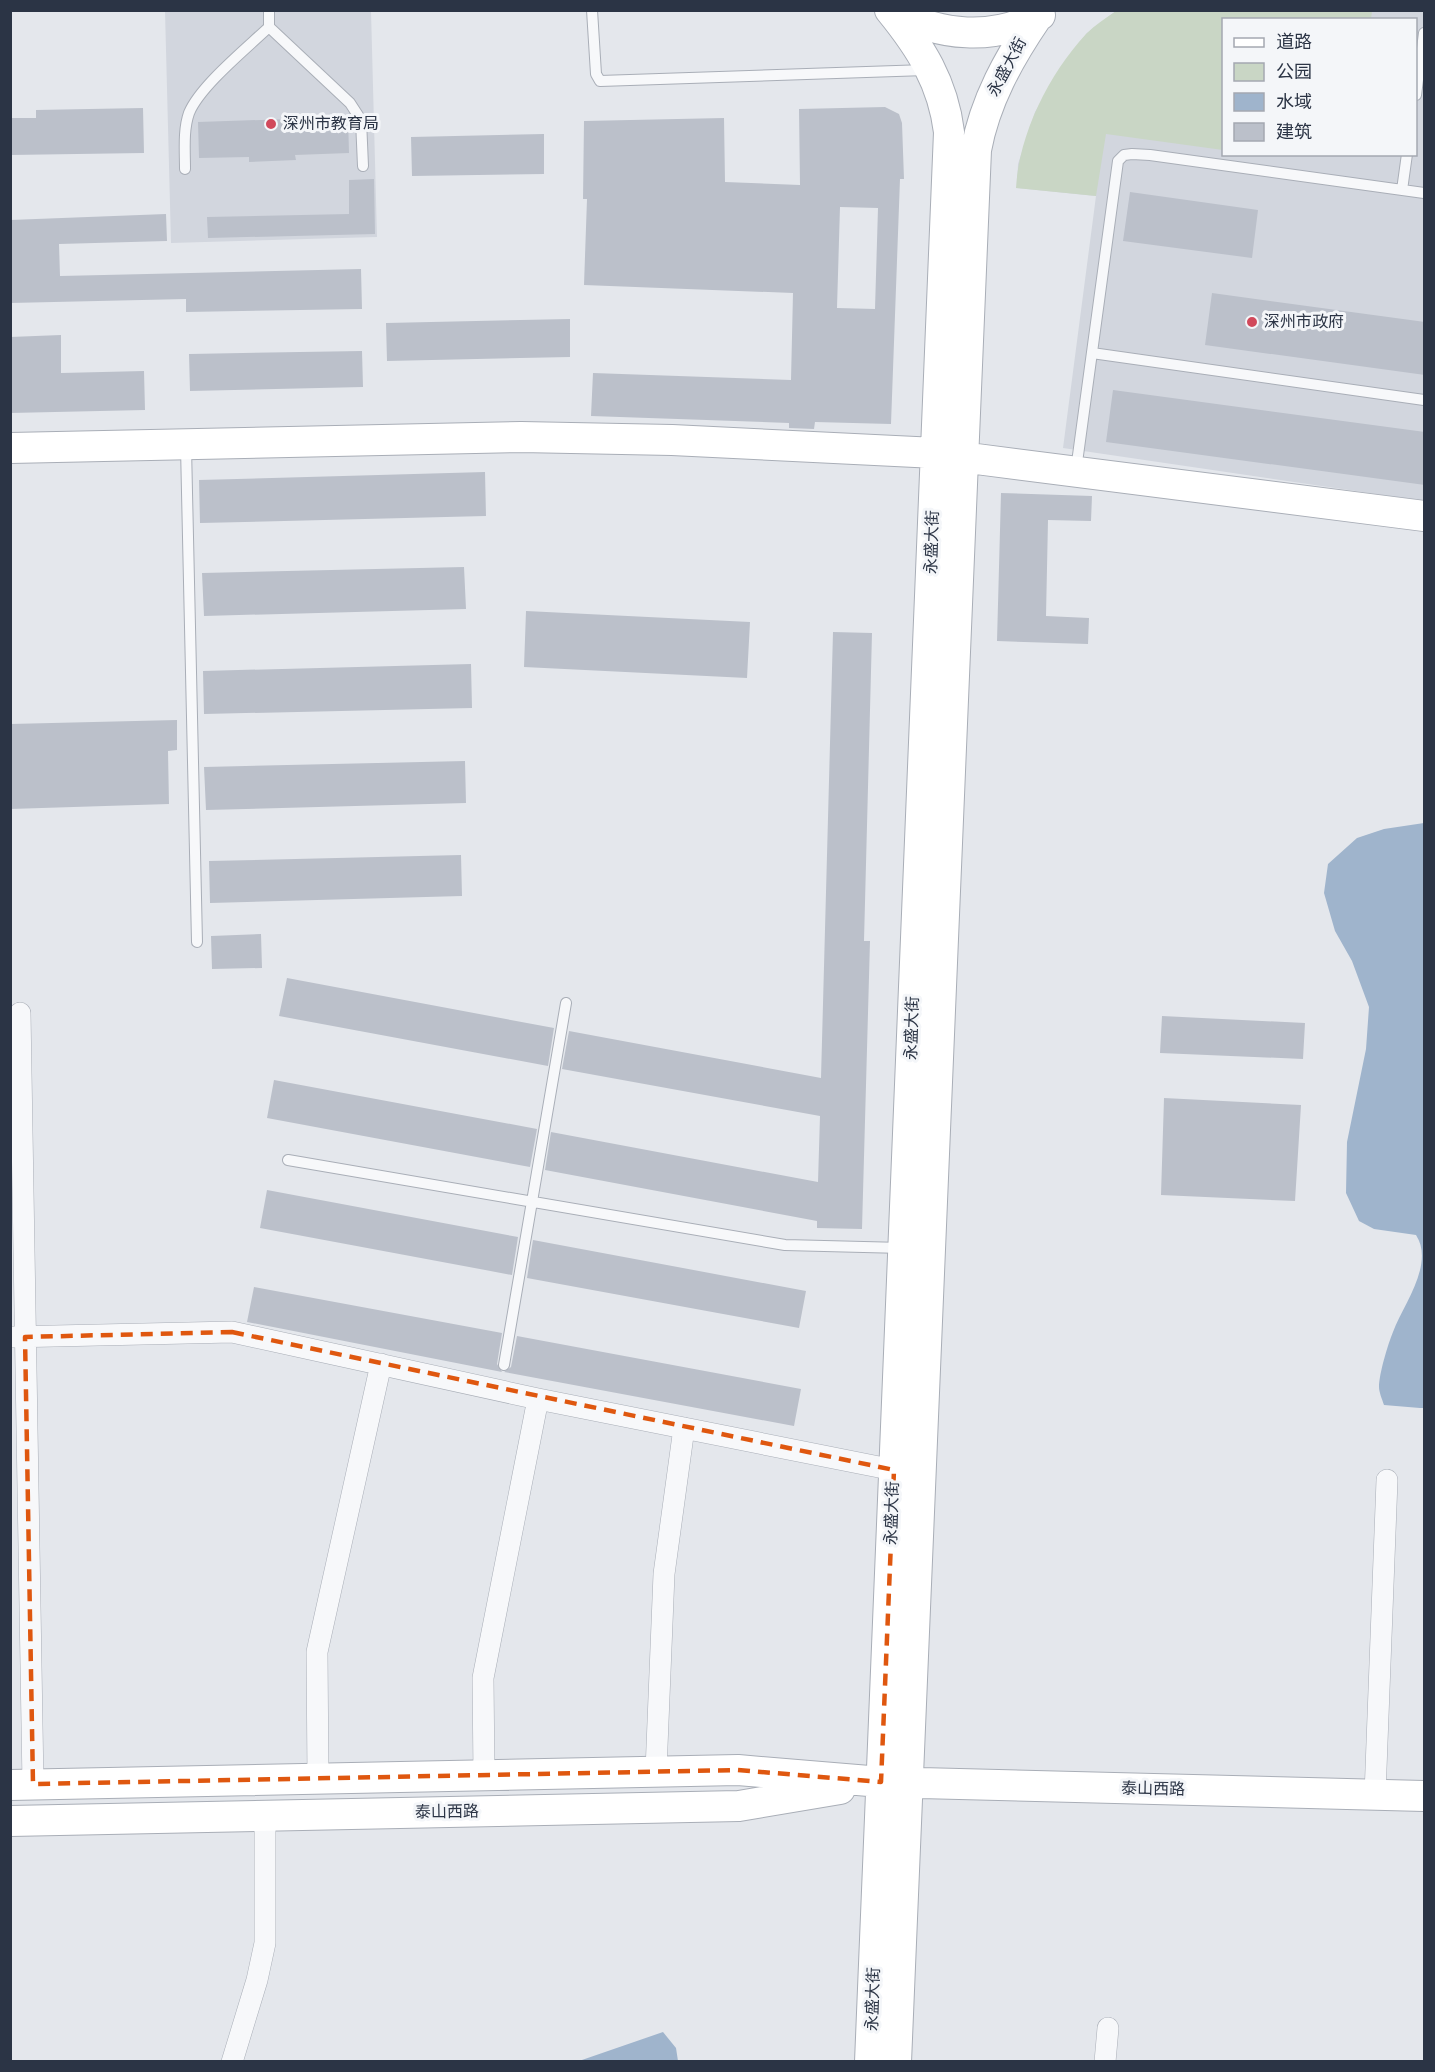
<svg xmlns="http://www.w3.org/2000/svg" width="1435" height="2072" viewBox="0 0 1435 2072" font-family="'Nunito Sans','Noto Sans SC',sans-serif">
<rect width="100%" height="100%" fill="#e4e7ec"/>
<path fill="#d2d6de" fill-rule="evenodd" d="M1414 10 1424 12V501L1063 448 1096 196 1017 188 1018 164 1035 112 1066 61 1087 33 1116 11ZM1224 20H1416V154H1224Z
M165 11H371L377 237 171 243Z"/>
<path fill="#c9d6c5" d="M1116 11V10L1372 11 1371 19 1224 20 1223 150 1106 134 1096 196 1016 188C1019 134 1049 74 1086 34 1095 25 1106 18 1116 11Z"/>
<path fill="#9fb4cc" d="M1424 823V1408H1420L1384 1405C1382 1399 1379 1392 1379 1387 1379 1374 1388 1344 1393 1332 1403 1305 1435 1264 1416 1235L1374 1229 1359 1221 1346 1193 1347 1142 1366 1049 1369 1007 1352 961 1335 931 1324 893 1328 864 1357 838 1384 829Z
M663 2032 676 2048 678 2061H579Z"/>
<path fill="#bbc0ca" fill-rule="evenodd" d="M885 107 899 114 902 123 904 179H900L891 424 815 422 814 429 789 428V423L591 416 593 373 791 380 793 293 584 285 587 199H583L584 121 724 118 725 182 800 185 799 109ZM840 207 878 208 875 309 837 308Z
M143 108 144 153 10 155V118H36V110Z
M348 117 349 153 295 155 296 160 249 162V157L199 158 198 122Z
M544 134V174L412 176 411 137Z
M374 179 375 234 208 238 207 217 349 214V180Z
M1130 192 1258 210 1252 258 1123 241Z
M166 214 167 241 59 244 60 276 361 269 362 309 186 312V299L10 303V220Z
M1212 293 1425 322V375L1205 345Z
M570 319V357L387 361 386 323Z
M61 335V373L144 371 145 410 10 413V337Z
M362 351 363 387 190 391 189 354Z
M1113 390 1425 432V485L1106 442Z
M485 472 486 516 200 523 199 480Z
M1001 493 1092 496 1091 521 1048 520 1046 616 1089 618 1088 644 997 641Z
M464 567 466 609 204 616 202 573Z
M526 611 750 622 747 678 524 667Z
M833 632 872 633 864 941H870L862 1229 817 1228V1221L545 1170 551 1132 818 1182 820 1116 562 1069 569 1031 821 1078Z
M471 664 472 708 204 714 203 671Z
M177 720V750L168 751 169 804 10 809V724Z
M465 761 466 803 206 810 204 767Z
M461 855 462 896 210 903 209 861Z
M261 934 262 968 212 969 211 936Z
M287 978 554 1028 548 1066 279 1016Z
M1162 1016 1305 1023 1303 1059 1160 1053Z
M274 1080 537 1129 530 1167 267 1118Z
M1164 1098 1301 1105 1295 1201 1161 1195Z
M267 1190 518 1237 512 1275 260 1228Z
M533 1240 806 1291 799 1328 527 1278Z
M254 1287 502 1333 497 1364 502 1372 247 1322Z
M517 1336 801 1389 794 1426 504 1372 511 1367Z"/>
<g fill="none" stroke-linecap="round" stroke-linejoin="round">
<defs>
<path id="lane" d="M269 10V27L350 103 361 120 363 166
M592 10 596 74 600 81 926 70
M1416 95 1424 33
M185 169C185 151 183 130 189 113 200 86 247 48 269 27
M1402 190 1407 154
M1092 353 1424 400
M186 447 197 942
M1076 470 1118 161 1124 155 1132 154 1150 155 1424 193
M288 1160 785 1245 903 1248
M504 1365 566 1003"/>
<path id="street" d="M20 1013 33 1784
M10 1337 232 1332 538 1399 894 1470
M656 1771 664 1574 684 1428
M484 1775 483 1678 538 1399
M318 1778 317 1652 381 1364
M1375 1795 1387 1480
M232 2062 257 1980 265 1943V1816
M1105 2062 1108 2028"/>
<path id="secondary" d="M894 10C938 37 995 41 1040 15
M10 448 521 437 672 440 936 453
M961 457 1424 516
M10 1785 738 1770 881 1782 1424 1796
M10 1821 739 1806 840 1789
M870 2062 949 132C943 83 921 48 890 10
M896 2062 976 150C985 101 1009 58 1037 17"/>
</defs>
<use href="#lane" stroke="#a9aeb7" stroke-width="12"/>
<use href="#street" stroke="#a9aeb7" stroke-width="22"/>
<use href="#secondary" stroke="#a9aeb7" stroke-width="32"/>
<use href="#lane" stroke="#f7f8fa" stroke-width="10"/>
<use href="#street" stroke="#f7f8fa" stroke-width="21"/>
<use href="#secondary" stroke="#fff" stroke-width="30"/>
</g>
<path fill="none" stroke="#df570f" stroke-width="4.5" stroke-dasharray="12 8" stroke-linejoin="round" d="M232 1332 894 1470 881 1782 738 1770 33 1784 25 1337Z"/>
<g fill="#d1495b" stroke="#f4f6f9" stroke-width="2">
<circle cx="271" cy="124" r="6"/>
<circle cx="1252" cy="322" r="6"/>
</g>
<g text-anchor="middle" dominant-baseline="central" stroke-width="6" stroke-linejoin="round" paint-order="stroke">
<g font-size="16" fill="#2b3445" stroke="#f4f6f9">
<text transform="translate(1007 67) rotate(-62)">永盛大街</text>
<text transform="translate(932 542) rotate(-88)">永盛大街</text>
<text transform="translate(912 1028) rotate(-88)">永盛大街</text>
<text transform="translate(892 1513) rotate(-88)">永盛大街</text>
<text transform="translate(1153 1789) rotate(1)">泰山西路</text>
<text transform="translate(447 1812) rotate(-1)">泰山西路</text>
<text transform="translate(873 1999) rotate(-88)">永盛大街</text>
</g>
<g font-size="16" fill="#2b3445" stroke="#f4f6f9" text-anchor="start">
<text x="283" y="124">深州市教育局</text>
<text x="1264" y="322">深州市政府</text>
</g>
</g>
<rect width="1435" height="2072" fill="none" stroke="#2b3445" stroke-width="24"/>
<rect x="1222" y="18" width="195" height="138" fill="#f4f6f9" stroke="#a4a8b1" stroke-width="1.5"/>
<rect x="1234" y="38" width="30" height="9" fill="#ffffff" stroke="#a4a8b1" stroke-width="1.5"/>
<text x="1276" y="48" font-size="18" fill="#2b3445">道路</text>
<rect x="1234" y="63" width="30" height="18" fill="#c9d6c5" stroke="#a4a8b1" stroke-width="1.5"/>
<text x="1276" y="78" font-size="18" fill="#2b3445">公园</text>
<rect x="1234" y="93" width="30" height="18" fill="#9fb4cc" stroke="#a4a8b1" stroke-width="1.5"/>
<text x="1276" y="108" font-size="18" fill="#2b3445">水域</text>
<rect x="1234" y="123" width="30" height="18" fill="#bbc0ca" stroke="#a4a8b1" stroke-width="1.5"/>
<text x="1276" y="138" font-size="18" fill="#2b3445">建筑</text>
</svg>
